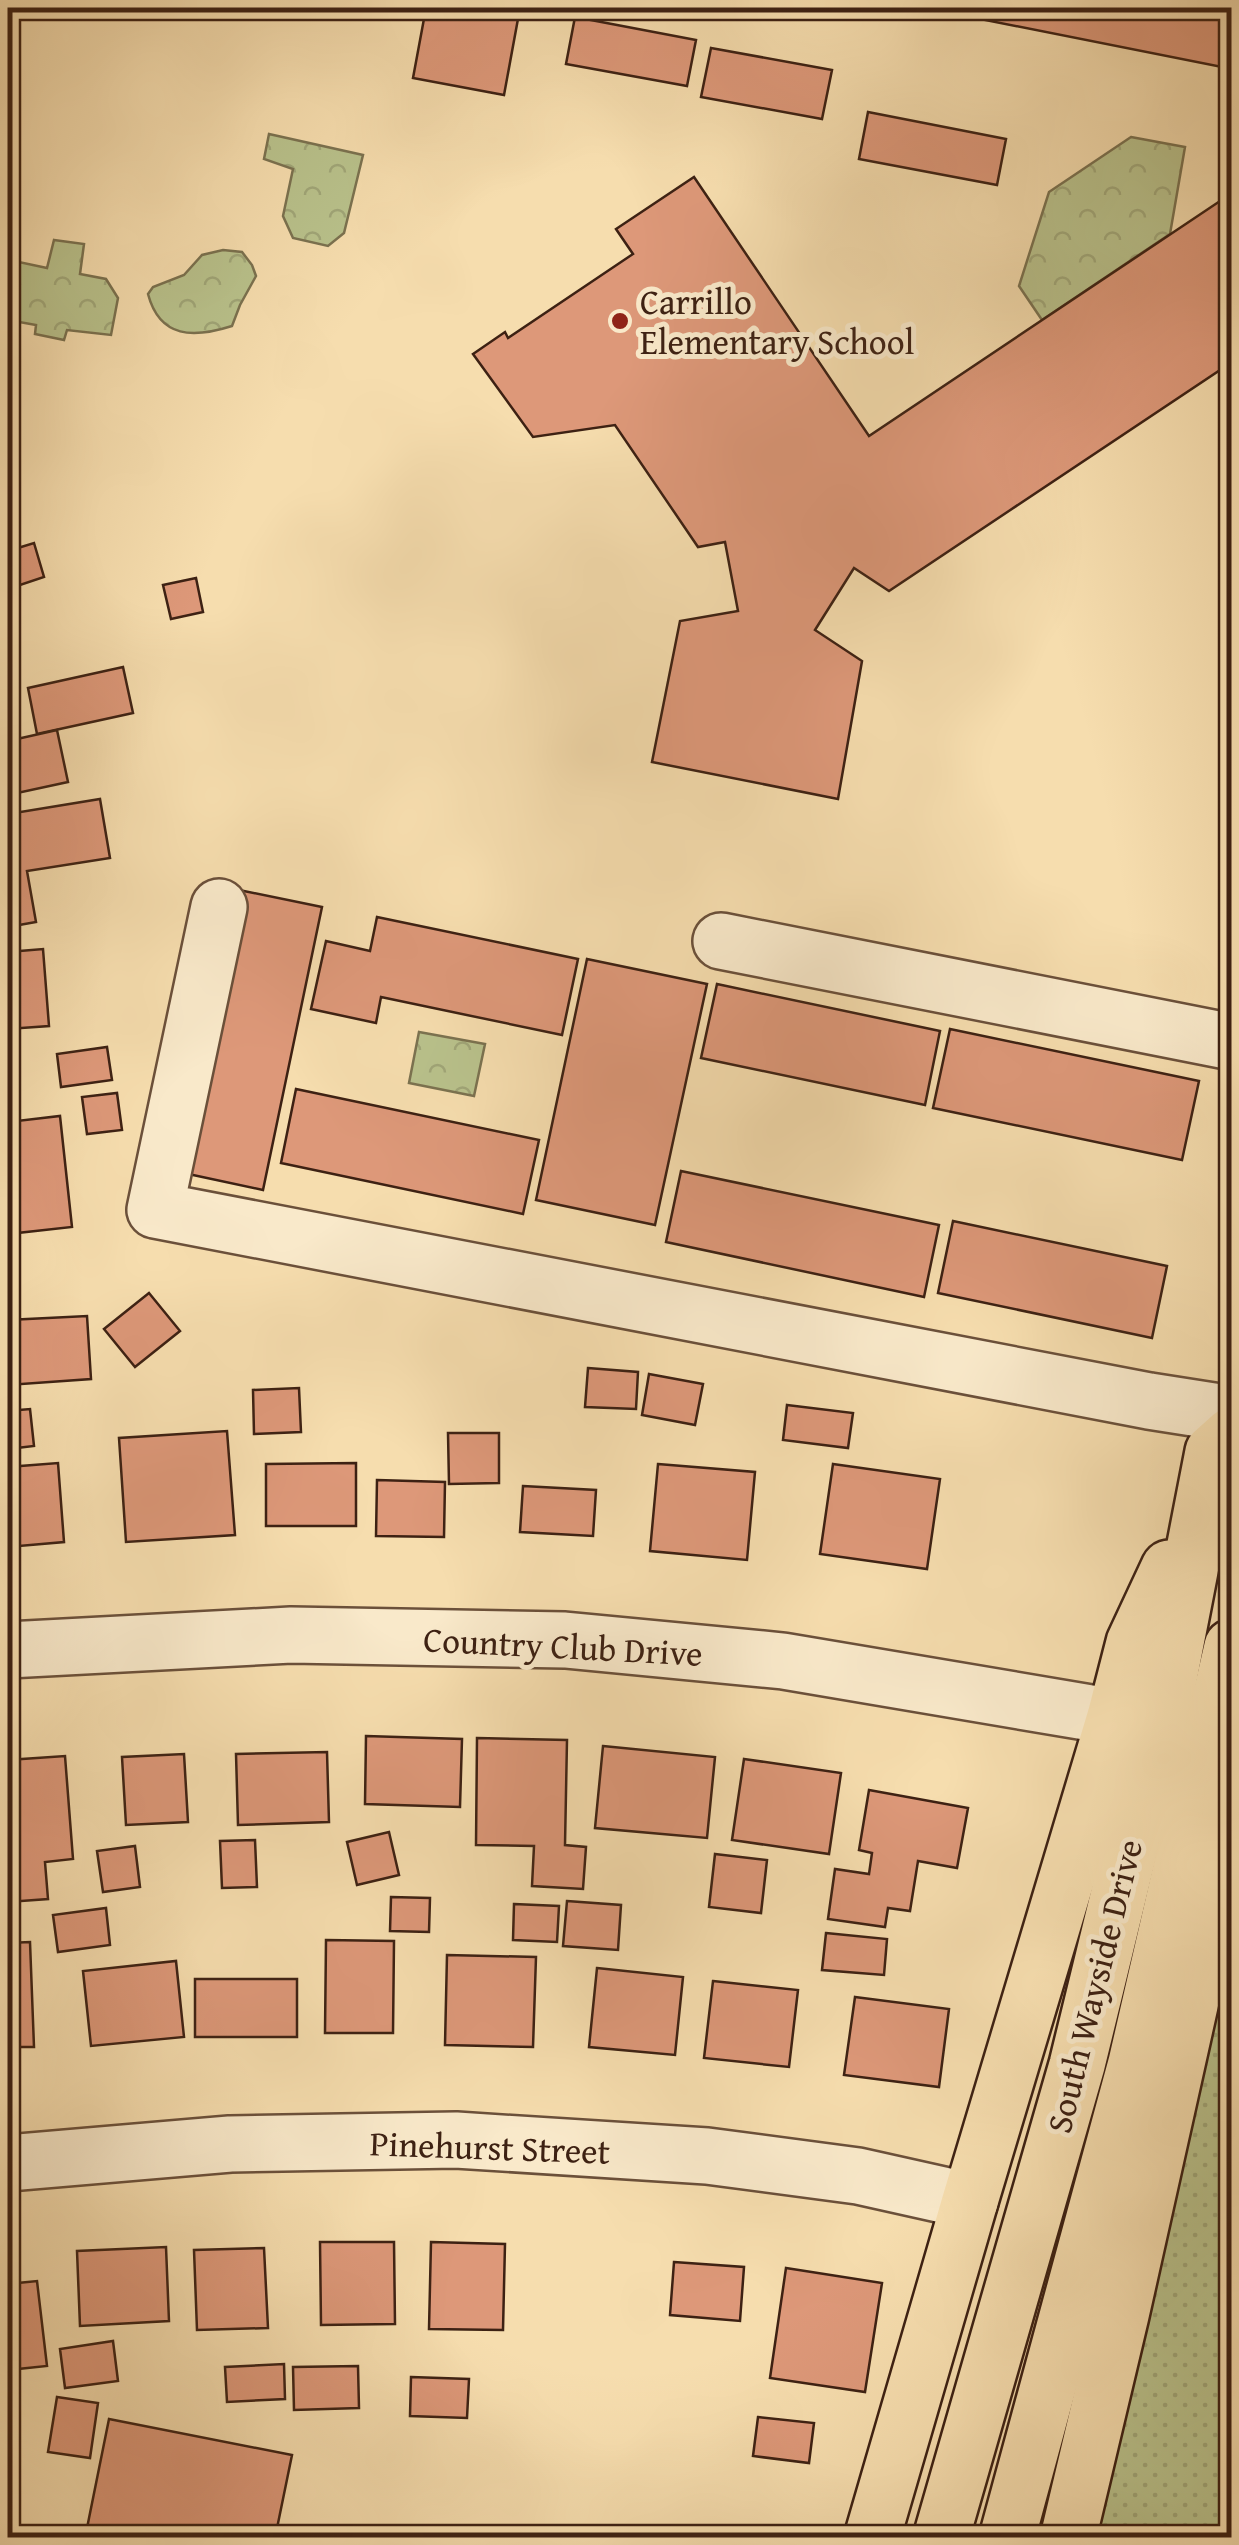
<svg xmlns="http://www.w3.org/2000/svg" width="1239" height="2545" viewBox="0 0 1239 2545" font-family="'Gentium Book Plus',serif">
<style>
.grass{fill:url(#grass-dots);stroke:#7b7250;stroke-width:2.5}
.park{fill:url(#park-crowns);stroke:#7b7250;stroke-width:2.5}
.building{fill:#dd9879;stroke:#3d2113;stroke-width:2.5}
.lines{fill:none;stroke-linecap:round;stroke-linejoin:round}
.minor-casing{stroke:#6b503a;stroke-width:60}
.major-casing{stroke:#3d2113;stroke-width:60}
.minor{stroke:#f9e9ca;stroke-width:55}
.major{stroke:#f6ddae;stroke-width:55}
.poi-dot{fill:#8f2418;stroke:#f9e9ca;stroke-width:4}
.labels{text-anchor:middle;dominant-baseline:central;stroke-width:10;stroke-linejoin:round;paint-order:stroke}
.poi-label{font-size:35px;fill:#3d2113;stroke:#f9e9ca;text-anchor:start}
.street-label{font-size:35px;fill:#3d2113;stroke:#f9e9ca}
</style>
<defs>
<pattern id="grass-dots" width="8" height="8" patternUnits="userSpaceOnUse" patternTransform="scale(2.5)"><rect width="8" height="8" fill="#b9c28c"/><path d="M2 2h.1M6 6h.1" fill="none" stroke="#a0a678" stroke-width="1.8" stroke-linecap="round"/></pattern>
<pattern id="park-crowns" width="20" height="18" patternUnits="userSpaceOnUse" patternTransform="scale(2.5)"><rect width="20" height="18" fill="#b9c28c"/><path d="M2 6a3 3 0 1 1 6 0M12 15a3 3 0 1 1 6 0" fill="none" stroke="#a0a678"/></pattern>
</defs>
<rect width="100%" height="100%" fill="#f6ddae"/>
<filter id="stains"><feTurbulence type="fractalNoise" baseFrequency=".002" numOctaves="4"/><feColorMatrix values="0 0 0 0 .2 0 0 0 0 .09 0 0 0 0 .02 0 0 0 .5 -.17"/></filter>
<radialGradient id="worn" r=".72"><stop offset=".6" stop-color="#630" stop-opacity="0"/><stop offset="1" stop-color="#630" stop-opacity=".3"/></radialGradient>
<polygon class="grass" points="1231,1753 1231,2537 1076,2537"/>
<g class="park">
<polygon points="269,134 363,155 344,233 328,246 293,238 283,216 293,169 264,159"/>
<polygon points="1131,137 1185,147 1170,234 1042,320 1019,286 1049,192"/>
<polygon points="54,240 84,244 80,274 106,279 118,298 111,335 67,330 64,340 35,334 36,325 8,320 8,268 19,262 47,268"/>
<path d="M223 250 242 252 252 265 256 276 240 305 232 326C194 338 160 339 148 294L153 287 184 275 202 255Z"/>
<polygon points="419,1032 485,1044 474,1096 409,1083"/>
</g>
<g class="building">
<polygon points="426,8 520,8 504,95 413,78"/>
<polygon points="925,8 1232,8 1232,69"/>
<polygon points="575,17 696,40 687,86 566,64"/>
<polygon points="711,48 832,70 822,119 701,97"/>
<polygon points="868,112 1006,139 997,185 859,159"/>
<polygon points="694,177 869,436 1232,193 1232,362 889,591 854,568 815,630 862,661 838,799 652,762 680,621 738,611 725,542 698,547 615,425 533,437 473,354 505,332 508,338 633,254 616,229"/>
<polygon points="34,543 44,577 8,589 8,551"/>
<polygon points="196,578 203,612 171,619 163,585"/>
<polygon points="123,667 133,713 37,734 28,688"/>
<polygon points="57,730 68,782 8,795 8,741"/>
<polygon points="100,799 110,858 27,871 36,922 8,927 8,814"/>
<polygon points="239,890 322,907 263,1190 179,1172"/>
<polygon points="377,917 578,959 562,1035 381,997 376,1023 311,1009 326,941 370,951"/>
<polygon points="43,949 49,1026 8,1029 8,952"/>
<polygon points="587,959 707,984 655,1225 536,1200"/>
<polygon points="717,984 940,1031 925,1105 701,1058"/>
<polygon points="950,1029 1199,1081 1182,1160 933,1108"/>
<polygon points="107,1047 112,1080 61,1087 57,1054"/>
<polygon points="296,1089 539,1140 523,1214 281,1163"/>
<polygon points="117,1093 122,1130 87,1134 82,1097"/>
<polygon points="60,1116 72,1227 8,1234 8,1122"/>
<polygon points="681,1171 939,1225 924,1297 666,1242"/>
<polygon points="953,1221 1167,1266 1152,1338 938,1293"/>
<polygon points="149,1293 180,1331 135,1367 104,1329"/>
<polygon points="87,1316 91,1379 8,1385 8,1320"/>
<polygon points="588,1368 638,1372 636,1409 585,1407"/>
<polygon points="649,1374 703,1384 695,1425 642,1415"/>
<polygon points="299,1388 301,1432 254,1434 253,1390"/>
<polygon points="787,1405 853,1413 848,1448 783,1440"/>
<polygon points="30,1409 34,1446 8,1449 8,1411"/>
<polygon points="227,1431 235,1535 126,1542 119,1438"/>
<polygon points="448,1433 499,1433 499,1483 449,1484"/>
<polygon points="58,1463 64,1542 8,1547 8,1467"/>
<polygon points="356,1463 356,1526 266,1526 266,1464"/>
<polygon points="658,1464 755,1472 747,1560 650,1551"/>
<polygon points="833,1464 940,1479 927,1569 820,1554"/>
<polygon points="377,1480 445,1482 444,1537 376,1536"/>
<polygon points="523,1486 596,1490 593,1536 520,1532"/>
<polygon points="366,1736 462,1739 460,1807 365,1804"/>
<polygon points="477,1738 567,1740 565,1845 586,1847 583,1889 532,1886 534,1846 476,1845"/>
<polygon points="603,1746 715,1757 707,1838 595,1828"/>
<polygon points="327,1752 329,1822 238,1825 236,1754"/>
<polygon points="184,1754 188,1822 126,1825 122,1757"/>
<polygon points="65,1756 73,1859 45,1862 48,1899 8,1902 8,1760"/>
<polygon points="744,1759 841,1773 829,1854 732,1840"/>
<polygon points="869,1790 968,1808 957,1868 918,1861 910,1911 888,1908 885,1927 828,1919 835,1869 869,1874 872,1853 859,1850"/>
<polygon points="389,1832 399,1875 357,1885 347,1842"/>
<polygon points="255,1840 257,1887 222,1888 220,1841"/>
<polygon points="135,1846 140,1887 103,1892 97,1851"/>
<polygon points="715,1854 767,1860 761,1913 709,1907"/>
<polygon points="391,1897 430,1898 429,1932 390,1931"/>
<polygon points="567,1901 621,1905 618,1950 563,1946"/>
<polygon points="514,1904 559,1906 557,1942 513,1940"/>
<polygon points="106,1908 110,1945 58,1952 53,1915"/>
<polygon points="826,1933 887,1939 884,1975 822,1970"/>
<polygon points="326,1940 394,1941 393,2033 325,2033"/>
<polygon points="30,1942 34,2047 8,2047 8,1943"/>
<polygon points="447,1955 536,1957 533,2047 445,2045"/>
<polygon points="176,1961 184,2037 91,2046 83,1971"/>
<polygon points="597,1968 683,1977 675,2055 589,2047"/>
<rect x="195" y="1979" width="102" height="58"/>
<polygon points="713,1981 798,1990 789,2067 704,2058"/>
<polygon points="855,1997 949,2009 939,2087 844,2075"/>
<polygon points="320,2242 394,2242 395,2324 321,2325"/>
<polygon points="431,2242 505,2244 503,2330 429,2329"/>
<polygon points="166,2247 169,2321 80,2326 77,2251"/>
<polygon points="264,2248 268,2328 197,2330 194,2250"/>
<polygon points="674,2262 744,2267 740,2321 670,2315"/>
<polygon points="786,2268 882,2283 865,2392 770,2378"/>
<polygon points="37,2281 47,2366 8,2370 8,2284"/>
<polygon points="113,2341 118,2381 65,2388 60,2349"/>
<polygon points="284,2364 285,2399 227,2402 225,2367"/>
<polygon points="358,2366 359,2408 294,2410 293,2367"/>
<polygon points="411,2377 469,2379 467,2418 410,2416"/>
<polygon points="57,2397 98,2403 90,2458 48,2452"/>
<polygon points="758,2417 814,2423 809,2463 753,2456"/>
<polygon points="109,2419 292,2455 275,2538 85,2538"/>
</g>
<g class="lines">
<g class="minor-casing">
<g id="minor">
<polyline points="219,907 155,1210 1149,1401 1232,1414"/>
<polyline points="721,941 1232,1042"/>
<polyline points="8,1650 291,1635 565,1640 783,1661 1115,1717"/>
<polyline points="8,2163 230,2144 456,2140 707,2156 858,2176 970,2201"/>
</g>
</g>
<g class="major-casing">
<g id="major">
<polyline points="872,2538 970,2201 1115,1717 1134,1643 1169,1568"/>
<polyline points="941,2538 1077,2065 1160,1725 1213,1452 1232,1435"/>
<polyline points="1007,2538 1136,2063 1232,1647"/>
<polyline points="1068,2538 1121,2315 1227,1839 1232,1794"/>
</g>
</g>
<use href="#minor" class="minor"/>
<use href="#major" class="major"/>
</g>
<circle class="poi-dot" cx="620" cy="321" r="10"/>
<g class="labels">
<g class="poi-label">
<text x="640" y="301">Carrillo<tspan x="640" dy="40">Elementary School</tspan></text>
</g>
<g class="street-label">
<text transform="translate(563 1646) rotate(3)">Country Club Drive</text>
<text transform="translate(1094 1986) rotate(-76)">South Wayside Drive</text>
<text transform="translate(490 2147) rotate(2)">Pinehurst Street</text>
</g>
</g>
<rect width="1239" height="2545" fill="none" stroke="#f6ddae" stroke-width="40"/>
<rect x="10" y="10" width="1219" height="2525" fill="none" stroke="#3d2113" stroke-width="5"/>
<rect x="20" y="20" width="1199" height="2505" fill="none" stroke="#3d2113" stroke-width="2.5"/>
<rect width="100%" height="100%" filter="url(#stains)"/>
<rect width="100%" height="100%" fill="url(#worn)"/>
</svg>
